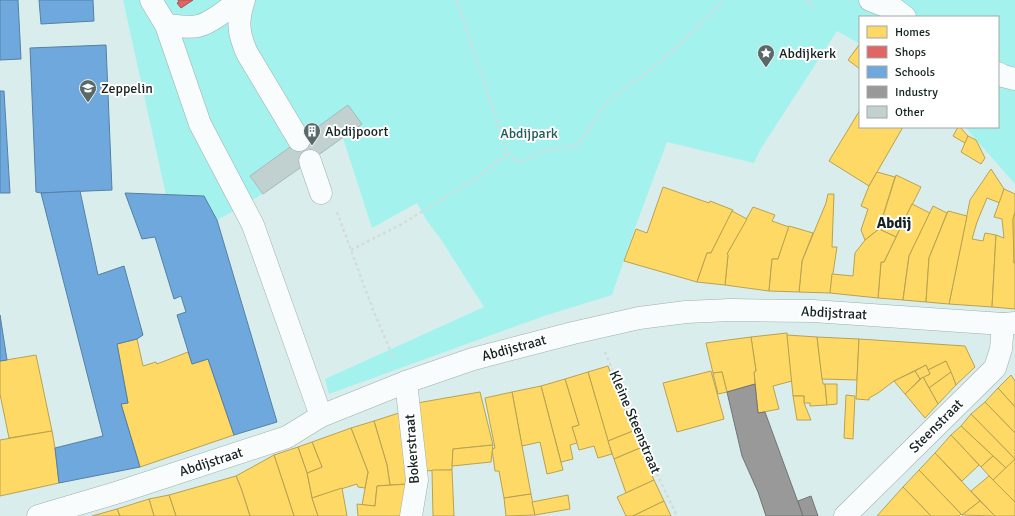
<svg xmlns="http://www.w3.org/2000/svg" width="1015" height="516" viewBox="0 0 1015 516" font-family="Signika,sans-serif">
<style>
.green{fill:#a3f2ed}
.homes{fill:#ffd966;stroke:#b8a251}
.shops{fill:#e06666;stroke:#a35251}
.schools{fill:#6fa8dc;stroke:#5480a4}
.industry{fill:#999;stroke:#717575}
.building{fill:#c1d1d0;stroke:#a9b9b7}
.lines{fill:none;stroke-linecap:round;stroke-linejoin:round}
.minor-casing{stroke:#9eaeac;stroke-width:23}
.path{stroke:#d5dbdb;stroke-width:2.5;stroke-dasharray:3 3;stroke-linecap:butt}
.minor{stroke:#f9fcfc;stroke-width:22}
.labels{text-anchor:middle;dominant-baseline:central;stroke-width:4;stroke-linejoin:round;paint-order:stroke}
.poi-label{font-size:14px;fill:#142220;stroke:#fff;text-anchor:start}
.park-label{font-size:14px;fill:#215c58;stroke:#fff}
.street-label{font-size:14px;fill:#142220;stroke:#fff}
.neighbourhood-label{font-size:15px;font-weight:bold;fill:#142220;stroke:#fff}
</style>
<rect width="100%" height="100%" fill="#d9eeec"/>
<path class="green" d="M123 0H1015V184L965 127H998V17H860V44L837 31 760 150 754 163 667 142 635 228 612 295 544 316 329 394 325 379 484 307 440 238 427 221 417 203 372 228 343 138C302 167 262 197 217 220L203 196 166 195Z"/>
<g class="homes">
<polygon points="859,45 860,46 860,69 848,60"/>
<polygon points="860,110 860,127 903,127 869,186 829,161"/>
<polygon points="958,127 960,127 968,136 965,143 953,136"/>
<polygon points="968,136 976,140 985,158 981,164 961,152"/>
<polygon points="991,169 1004,189 1000,203 987,198 977,222 972,239 983,241 985,233 996,235 992,307 949,304 970,200"/>
<polygon points="877,172 895,177 879,229 865,240 861,230 868,209 861,206 869,186"/>
<polygon points="896,175 921,187 896,237 879,229"/>
<polygon points="663,187 709,203 710,201 733,210 711,253 707,253 697,282 624,261 636,229 647,233"/>
<polygon points="1004,189 1015,194 1015,212 1013,219 1014,263 1015,263 1015,309 992,307 996,235 1004,238 1002,219 994,217"/>
<polygon points="828,194 834,194 832,247 837,247 830,293 799,292 802,261 826,203"/>
<polygon points="912,204 930,213 909,256 903,300 878,298 881,262 884,262"/>
<polygon points="933,206 947,213 929,258 926,302 903,300 909,256"/>
<polygon points="753,207 775,215 772,221 789,227 778,259 772,259 769,291 725,285 728,255 727,254"/>
<polygon points="732,211 747,219 727,254 728,255 725,285 697,282 707,253 711,253"/>
<polygon points="948,211 967,216 949,304 926,302 929,258"/>
<polygon points="1015,212 1015,263 1014,263 1013,219"/>
<polygon points="789,226 813,233 802,261 799,292 769,291 772,259 778,259"/>
<polygon points="879,229 896,237 884,262 881,262 878,298 830,293 832,274 853,276 855,253 865,240"/>
<polygon points="787,333 792,381 773,386 779,409 758,413 754,372 756,371 751,337"/>
<polygon points="787,335 817,337 823,384 825,384 827,405 810,406 810,403 804,403 804,396 793,396"/>
<polygon points="751,337 756,371 754,372 755,384 727,392 722,372 713,373 706,343"/>
<polygon points="817,337 859,339 857,380 822,379"/>
<polygon points="137,339 143,366 156,362 157,364 188,352 192,364 208,359 234,435 140,467 121,404 128,403 117,344"/>
<polygon points="859,339 965,346 975,367 956,385 946,361 928,370 926,365 894,381 878,393 869,398 869,400 856,399"/>
<polygon points="36,355 52,431 9,438 0,394 0,361"/>
<polygon points="946,361 951,372 929,388 923,377 930,374 928,370"/>
<polygon points="926,365 930,374 920,379 915,371"/>
<polygon points="608,366 633,431 608,441 588,372"/>
<polygon points="711,371 724,419 677,432 663,383"/>
<polygon points="915,371 920,379 905,394 894,381"/>
<polygon points="588,372 612,454 598,458 594,446 579,450 572,427 579,425 565,379"/>
<polygon points="722,372 727,392 718,394 713,373"/>
<polygon points="951,372 956,385 938,404 929,388"/>
<polygon points="1011,375 1015,381 1015,407 998,388"/>
<polygon points="923,377 938,404 925,418 905,394"/>
<polygon points="565,379 579,425 572,427 577,443 570,445 573,459 561,462 541,386"/>
<polygon points="825,384 837,384 837,404 827,405"/>
<polygon points="541,386 563,470 547,474 540,442 522,446 512,392"/>
<polygon points="998,388 1015,407 1015,433 985,402"/>
<polygon points="480,392 493,445 453,449 452,470 418,471 417,403"/>
<polygon points="512,392 531,494 504,498 499,471 495,471 492,449 495,448 485,398"/>
<polygon points="846,395 855,396 853,439 844,438"/>
<polygon points="793,396 804,396 804,403 811,420 797,420"/>
<polygon points="985,402 1015,433 1015,459 971,414"/>
<polygon points="402,412 408,484 390,485 387,465 374,421"/>
<polygon points="971,414 1015,459 1006,468 961,426"/>
<polygon points="374,421 387,465 390,485 377,486 375,506 362,505 368,472 351,428"/>
<polygon points="961,426 993,456 981,467 951,435"/>
<polygon points="351,428 368,472 365,488 358,487 357,484 312,498 307,473 322,467 312,442"/>
<polygon points="52,431 55,448 59,483 0,496 0,440"/>
<polygon points="633,431 640,448 614,459 608,441"/>
<polygon points="951,435 979,465 962,481 935,453"/>
<polygon points="312,442 322,467 307,473 298,447"/>
<polygon points="493,445 491,462 452,466 453,449"/>
<polygon points="298,447 307,473 312,498 318,516 294,516 274,455"/>
<polygon points="640,448 654,480 626,493 614,459"/>
<polygon points="935,453 980,501 962,515 919,470"/>
<polygon points="274,455 294,516 250,516 241,488 236,476"/>
<polygon points="993,456 1006,468 993,480 981,467"/>
<polygon points="1015,459 1015,502 993,480"/>
<polygon points="432,470 452,470 454,516 433,516"/>
<polygon points="919,470 961,514 959,516 931,516 903,487"/>
<polygon points="236,476 241,488 250,516 176,516 169,495"/>
<polygon points="989,476 1015,502 1015,516 995,516 971,491"/>
<polygon points="654,480 664,501 633,516 626,516 617,497"/>
<polygon points="408,484 403,516 358,516 357,504 375,506 377,486"/>
<polygon points="903,487 931,516 877,516"/>
<polygon points="342,488 347,516 318,516 312,498"/>
<polygon points="531,494 535,515 506,516 504,498"/>
<polygon points="169,495 176,516 154,516 149,499"/>
<polygon points="568,495 570,509 535,515 532,502"/>
<polygon points="149,499 154,516 120,516 117,509"/>
<polygon points="664,501 671,516 633,516"/>
<polygon points="980,501 995,516 962,515"/>
<polygon points="117,509 120,516 92,516"/>
</g>
<polygon class="shops" points="178,0 193,0 181,8 177,3 179,2"/>
<g class="schools">
<polygon points="0,0 18,0 21,59 0,60"/>
<polygon points="39,0 93,0 94,21 41,24"/>
<polygon points="106,45 112,190 41,193 36,192 30,48"/>
<polygon points="0,91 4,91 10,193 0,193"/>
<polygon points="80,191 98,275 124,266 143,335 137,339 117,344 128,403 121,404 140,467 59,483 55,448 103,436 41,193"/>
<polygon points="125,193 204,196 217,220 277,422 234,435 208,359 192,364 177,315 186,312 181,296 174,299 155,237 142,239"/>
<polygon points="0,315 7,360 0,361"/>
</g>
<g class="industry">
<polygon points="755,384 758,413 765,412 803,516 766,516 758,492 742,456 727,392"/>
<polygon points="811,496 818,516 803,516 798,501"/>
</g>
<polygon class="building" points="348,105 362,124 263,194 250,176"/>
<g class="lines">
<g class="minor-casing">
<g id="minor">
<polyline points="151,0 166,25 200,124 253,225 321,416"/>
<path d="M244 0C237 21 238 33 247 53L299 140"/>
<polyline points="870,0 896,10 905,17"/>
<path d="M166 25C177 26 188 28 198 26 209 24 230 8 239 0"/>
<polyline points="998,73 1003,76 1015,79"/>
<polyline points="310,161 321,193"/>
<polyline points="406,382 417,480 411,516"/>
<polyline points="38,516 119,492 287,437 321,416 406,382 473,359 573,333 639,318 686,312 730,310 813,311 1003,324 1015,323"/>
<polyline points="845,516 995,368 1001,349 1003,324"/>
</g>
</g>
<g class="path">
<polyline points="457,0 508,154 516,161 527,160 543,151 571,147 578,144 588,132 601,109 620,92 655,66 685,39 724,0"/>
<polyline points="807,0 812,5 809,8"/>
<polyline points="337,212 373,310 394,359"/>
<polyline points="351,250 400,225 469,183 508,154"/>
<polyline points="605,352 646,451 677,516"/>
</g>
<use href="#minor" class="minor"/>
</g>
<defs>
<g id="sight-pin" transform="scale(0.9)"><path d="M0 17L-7.5 6A9.5 9.5 0 1 1 7.5 6Z" fill="#596967" stroke="#fff"/><path d="M0-6L1.8-2.2L6-1.7L2.9 1.2L3.7 5.4L0 3.3L-3.7 5.4L-2.9 1.2L-6-1.7L-1.8-2.2Z" fill="#fff"/></g>
<g id="school-pin" transform="scale(0.9)"><path d="M0 17L-7.5 6A9.5 9.5 0 1 1 7.5 6Z" fill="#596967" stroke="#fff"/><path d="M0-5L7-2L0 1L-7-2ZM-4 1L0 2.5L4 1V4Q0 6-4 4Z" fill="#fff"/></g>
<g id="building-pin" transform="scale(0.9)"><path d="M0 17L-7.5 6A9.5 9.5 0 1 1 7.5 6Z" fill="#596967" stroke="#fff"/><path d="M-4-6H4V6H1V3H-1V6H-4ZM-2.5-4.3h1.7v1.8h-1.7ZM.8-4.3h1.7v1.8H.8ZM-2.5-1h1.7V.8h-1.7ZM.8-1h1.7V.8H.8Z" fill="#fff"/></g>
</defs>
<g fill-rule="evenodd">
<use href="#sight-pin" x="766" y="53"/>
<use href="#school-pin" x="88" y="88"/>
<use href="#building-pin" x="312" y="131"/>
</g>
<g class="labels">
<g class="poi-label">
<text x="779" y="53">Abdijkerk</text>
<text x="101" y="88">Zeppelin</text>
<text x="325" y="131">Abdijpoort</text>
</g>
<g class="park-label">
<text x="529" y="133">Abdijpark</text>
</g>
<g class="street-label">
<text transform="translate(834 313) rotate(3)">Abdijstraat</text>
<text transform="translate(514 348) rotate(-15)">Abdijstraat</text>
<text transform="translate(635 422) rotate(67)">Kleine Steenstraat</text>
<text transform="translate(936 426) rotate(-45)">Steenstraat</text>
<text transform="translate(412 449) rotate(-94)">Bokerstraat</text>
<text transform="translate(211 462) rotate(-18)">Abdijstraat</text>
</g>
<g class="neighbourhood-label">
<text x="894" y="223">Abdij</text>
</g>
</g>
<rect x="859" y="16" width="140" height="112" fill="#ffffff" stroke="#a1a7a6"/>
<rect x="867" y="26" width="20" height="12" fill="#ffd966" stroke="#a1a7a6"/>
<text x="895" y="36" font-size="12" fill="#142220">Homes</text>
<rect x="867" y="46" width="20" height="12" fill="#e06666" stroke="#a1a7a6"/>
<text x="895" y="56" font-size="12" fill="#142220">Shops</text>
<rect x="867" y="66" width="20" height="12" fill="#6fa8dc" stroke="#a1a7a6"/>
<text x="895" y="76" font-size="12" fill="#142220">Schools</text>
<rect x="867" y="86" width="20" height="12" fill="#999999" stroke="#a1a7a6"/>
<text x="895" y="96" font-size="12" fill="#142220">Industry</text>
<rect x="867" y="106" width="20" height="12" fill="#c1d1d0" stroke="#a1a7a6"/>
<text x="895" y="116" font-size="12" fill="#142220">Other</text>
</svg>
